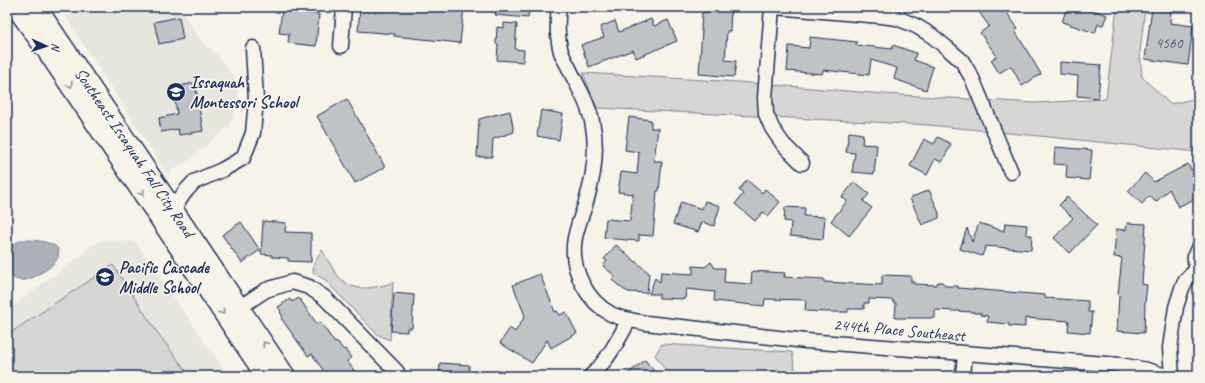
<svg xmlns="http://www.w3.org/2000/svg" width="1205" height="383" viewBox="0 0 1205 383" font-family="Caveat,sans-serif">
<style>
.built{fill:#e6e5de}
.green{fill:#d7d6d4;stroke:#798299}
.water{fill:#acb0b9;stroke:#727c95}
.building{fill:#c0c3c5;stroke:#1b2f5e}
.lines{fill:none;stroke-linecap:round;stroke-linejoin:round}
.minor-casing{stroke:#1b2f5e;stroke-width:17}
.tertiary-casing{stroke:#1b2f5e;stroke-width:21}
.minor{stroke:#f7f3e8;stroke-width:14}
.tertiary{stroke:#f7f3e8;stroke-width:18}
.oneway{stroke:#8991a3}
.labels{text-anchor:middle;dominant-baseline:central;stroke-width:3.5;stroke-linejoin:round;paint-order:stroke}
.number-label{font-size:15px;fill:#445478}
.poi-label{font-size:17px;font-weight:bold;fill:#1b2f5e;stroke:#f7f3e8;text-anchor:start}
.street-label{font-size:17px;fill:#1b2f5e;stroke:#f7f3e8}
</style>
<rect width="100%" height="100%" fill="#f7f3e8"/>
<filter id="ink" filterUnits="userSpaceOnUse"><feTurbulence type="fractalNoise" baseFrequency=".025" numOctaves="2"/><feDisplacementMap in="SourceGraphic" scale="8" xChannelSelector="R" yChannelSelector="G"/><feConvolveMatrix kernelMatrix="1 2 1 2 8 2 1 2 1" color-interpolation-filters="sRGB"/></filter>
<g filter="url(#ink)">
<g class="built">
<polygon points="85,7 165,7 184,14 198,38 219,57 237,82 238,103 230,125 189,160 167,174 65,16"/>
<polygon points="102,239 135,242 229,376 7,376 7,311"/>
</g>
<g class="green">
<polygon points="1117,7 1145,7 1140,53 1142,77 1170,104 1198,98 1198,152 1188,151 929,125 597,108 583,73 738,82 884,94 1035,103 1106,99"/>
<path d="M322 250C336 274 343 293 375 287 381 286 387 285 393 282L390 340 387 339 377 334 324 279 313 273 314 264Z"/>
<polygon points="113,265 157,332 190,376 7,376 7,335"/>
<polygon points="662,344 792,352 796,376 670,376 655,355"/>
</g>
<path class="water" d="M21 240C30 240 42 240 51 244 66 249 56 264 47 269 39 274 28 282 19 280 6 278 4 260 9 250 12 245 16 243 21 240Z"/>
<g class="building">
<polygon points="378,7 464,7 460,43 394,36 395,34 358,31 360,8 377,10"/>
<polygon points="496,7 529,7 528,18 495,15"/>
<polygon points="711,7 731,7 730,31 727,31 725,60 736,61 734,77 699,74 702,30 701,31 702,12 711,12"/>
<polygon points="986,7 1003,7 1018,29 1015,31 1041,74 1022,86 1011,66 999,73 991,60 997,56 980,33 989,26 979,12"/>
<polygon points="1067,7 1085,7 1107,15 1103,25 1098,24 1095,33 1062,22"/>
<polygon points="1152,8 1171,11 1170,23 1193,26 1188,65 1145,59"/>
<polygon points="282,10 319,14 316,46 288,43 289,34 279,33"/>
<polygon points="179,17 183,39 159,44 154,22"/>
<polygon points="651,19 654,26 668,20 677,41 636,58 633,50 589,67 581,45 604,37 600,27 615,21 619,32"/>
<polygon points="504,23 517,24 515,49 524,50 523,62 497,60 498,44 496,44 497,27 504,28"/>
<polygon points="810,37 857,42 856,45 892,49 893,45 916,53 914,60 933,67 926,90 894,79 897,68 871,60 869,75 823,70 822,74 787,71 789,46 809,48"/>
<polygon points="1060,62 1101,65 1098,98 1077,96 1078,76 1060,74"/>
<polygon points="195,83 203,131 179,135 178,129 161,132 159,118 177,114 173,87"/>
<polygon points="347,99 385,167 355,183 317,116"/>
<polygon points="541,110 563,114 559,140 537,136"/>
<polygon points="510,111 514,132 493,139 492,157 477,157 479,119"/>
<polygon points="629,117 651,120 651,128 658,128 654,161 662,161 659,191 657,191 653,236 639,235 639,241 604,238 606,219 630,221 633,194 618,192 621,172 637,174 639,152 625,150"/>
<polygon points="849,132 863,134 862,144 877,145 874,174 852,172 855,153 846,152"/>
<polygon points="938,137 951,144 942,162 935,159 927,175 910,166 924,139 934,144"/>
<polygon points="1055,147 1092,150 1089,180 1066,178 1067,165 1054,164"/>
<polygon points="1188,164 1191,170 1198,167 1198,197 1178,207 1169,189 1156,202 1149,196 1142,204 1128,191 1145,173 1154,182"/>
<polygon points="747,180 762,193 765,189 780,202 768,216 763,212 755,221 735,204 743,194 739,190"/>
<polygon points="854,182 869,194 863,201 872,208 849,236 831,221 847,201 842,197"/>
<polygon points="929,190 939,213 939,218 922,225 910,198"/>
<polygon points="1067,197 1097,225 1070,253 1054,238 1073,218 1059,205"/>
<polygon points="705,201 720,206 714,226 702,222 698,232 673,224 681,202 702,209"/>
<polygon points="785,207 805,208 804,216 825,217 823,239 790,236 791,222 784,221"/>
<polygon points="263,221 286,223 285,232 311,233 311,262 288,261 288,258 272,257 272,255 261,254"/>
<polygon points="241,222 260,250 242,263 222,235"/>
<polygon points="979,223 1004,231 1005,223 1027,225 1026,235 1032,235 1031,250 986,246 982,256 960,249 967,228 972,242"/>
<polygon points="1127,223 1146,224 1142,284 1147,285 1145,303 1144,333 1117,331 1119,295 1118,294 1122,258 1114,257 1116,229 1126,230"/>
<polygon points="616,245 649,273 647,293 628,292 625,290 624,290 612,280 615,276 603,266 607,261 604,259"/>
<polygon points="711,262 715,268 725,268 724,282 751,284 752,271 785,273 784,277 824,279 824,282 882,285 882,275 911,276 911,282 914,282 914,284 936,285 938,282 942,282 946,286 958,286 958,288 1045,295 1045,298 1088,301 1088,312 1092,312 1090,333 1068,331 1069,321 1025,318 1025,327 1009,326 1009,324 987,322 988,316 980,315 981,313 974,313 974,312 935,310 935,318 895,318 896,303 893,303 893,300 869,299 869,303 864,303 864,309 848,309 848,312 828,312 805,311 806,300 765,299 764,306 714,301 715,292 686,289 685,299 659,298 659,294 649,294 655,278 660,282 661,272 693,274 693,266 705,267"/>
<polygon points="540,274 555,312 557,311 560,315 566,312 577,333 551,348 547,340 532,363 500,343 510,328 515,332 525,316 513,285"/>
<polygon points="394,293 414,295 412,328 407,328 407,332 391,331"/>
<polygon points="299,298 317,324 320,322 335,343 338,342 341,347 344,350 345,349 351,358 347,361 358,376 327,376 312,354 308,356 281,318 283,317 280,312 281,311 278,307 290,299 292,302"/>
<polygon points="645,360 654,371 648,376 625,376"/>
<polygon points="440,363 469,365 469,376 439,376"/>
</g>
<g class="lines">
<g class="minor-casing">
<g id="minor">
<path d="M559 7C557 22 557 37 561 52 563 57 565 61 568 66 576 84 588 101 592 121 598 148 594 176 586 202 582 216 575 230 574 245 572 272 587 301 611 314 621 319 634 321 646 323L806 341 1120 365 1147 370 1166 376"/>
<polyline points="772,7 765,98 766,114 772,128 783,144 802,163"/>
<polyline points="775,7 881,16 897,18 916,26 931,35 947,48 962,61 972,78 1011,172"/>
<polyline points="341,46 344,7"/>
<polyline points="173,210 184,193 194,182 222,170 243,158 253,133 256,100 253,48"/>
<path d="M1198 249C1193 256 1194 262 1198 269"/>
<polyline points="240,307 266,290 292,282 309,287 325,298 397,372"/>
<path d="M591 376C608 360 618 340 629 320"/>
<polyline points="963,376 965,354"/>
<polyline points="1172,376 1170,348 1176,307 1182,288 1186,280 1197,269"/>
</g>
</g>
<g class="tertiary-casing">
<g id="tertiary">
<polyline points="15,7 45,49 265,376"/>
<path id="s1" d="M37 7 286 376"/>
</g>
</g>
<use href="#minor" class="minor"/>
<use href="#tertiary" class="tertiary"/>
</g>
<defs><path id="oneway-chevron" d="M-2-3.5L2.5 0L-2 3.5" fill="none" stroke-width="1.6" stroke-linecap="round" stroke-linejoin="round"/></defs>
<g class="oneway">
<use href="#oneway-chevron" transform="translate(70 85) rotate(56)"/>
<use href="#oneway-chevron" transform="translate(142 193) rotate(56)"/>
<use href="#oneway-chevron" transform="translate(222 312) rotate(56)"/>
<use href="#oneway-chevron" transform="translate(265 344) rotate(-124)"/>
</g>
</g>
<defs>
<g id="school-disc" transform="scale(1)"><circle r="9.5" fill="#1b2f5e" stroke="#f7f3e8"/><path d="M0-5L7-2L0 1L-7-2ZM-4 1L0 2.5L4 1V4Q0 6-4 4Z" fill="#fff"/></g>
</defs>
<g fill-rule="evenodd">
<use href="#school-disc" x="176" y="92"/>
<use href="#school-disc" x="105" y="277"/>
</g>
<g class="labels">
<g class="number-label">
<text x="1169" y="43">4560</text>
</g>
<g class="poi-label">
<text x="190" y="82">Issaquah<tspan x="190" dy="20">Montessori School</tspan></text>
<text x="119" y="267">Pacific Cascade<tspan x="119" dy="20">Middle School</tspan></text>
</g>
<g class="street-label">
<text stroke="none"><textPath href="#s1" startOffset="175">Southeast Issaquah Fall City Road</textPath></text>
<text transform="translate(899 330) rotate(5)">244th Place Southeast</text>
</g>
</g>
<rect width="1205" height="383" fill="none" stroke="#f7f3e8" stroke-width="24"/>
<rect x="12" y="12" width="1181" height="359" fill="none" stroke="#1b2f5e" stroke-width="1.5" filter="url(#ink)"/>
<g transform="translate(46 46) rotate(93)" stroke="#f7f3e8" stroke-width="3" paint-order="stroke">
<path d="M0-3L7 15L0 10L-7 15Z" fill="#1b2f5e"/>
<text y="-6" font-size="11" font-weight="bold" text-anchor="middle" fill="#1b2f5e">N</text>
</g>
</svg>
